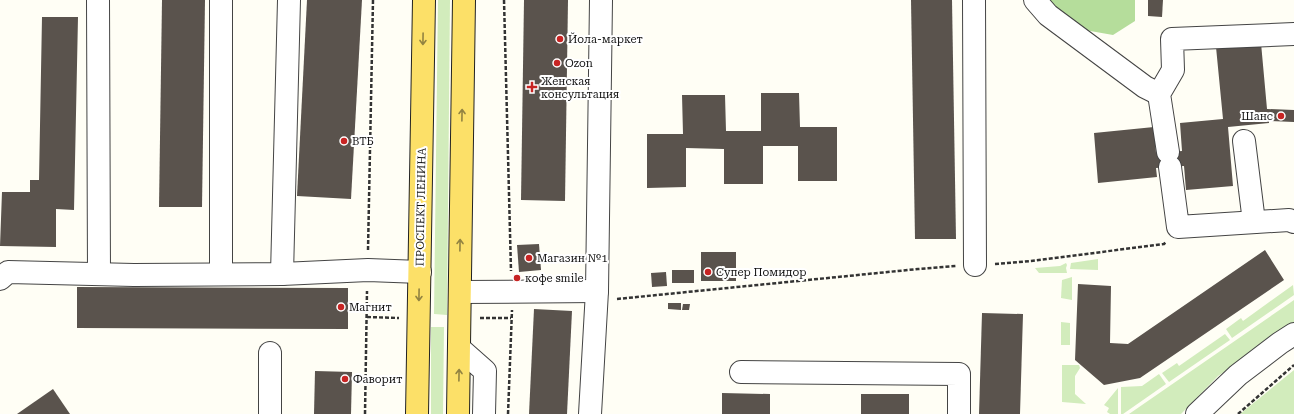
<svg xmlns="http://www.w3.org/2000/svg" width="1294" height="414" viewBox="0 0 1294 414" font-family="'Roboto Serif',serif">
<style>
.green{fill:#d2ecbc}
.forest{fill:#b5dd9b}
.building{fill:#5a534d}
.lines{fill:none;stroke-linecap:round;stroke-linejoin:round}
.minor-casing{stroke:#444;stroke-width:24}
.major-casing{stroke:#222;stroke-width:24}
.path{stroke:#333;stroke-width:2.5;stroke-dasharray:4 2;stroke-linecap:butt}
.minor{stroke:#fff;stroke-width:22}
.major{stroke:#fce068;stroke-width:22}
.oneway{stroke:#928341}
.poi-dot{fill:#c72423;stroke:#fff;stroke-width:1.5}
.labels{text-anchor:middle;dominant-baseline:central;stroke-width:4;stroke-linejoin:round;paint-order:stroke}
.poi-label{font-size:11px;fill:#111;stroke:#fff;text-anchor:start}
.street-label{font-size:11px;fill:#111;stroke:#fff}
</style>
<rect width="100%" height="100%" fill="#fffef5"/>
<g class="green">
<polygon points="438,0 450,0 447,315 434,314"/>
<polygon points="1098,259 1098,270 1070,269 1071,263"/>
<polygon points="1066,263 1067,265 1066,268 1067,273 1039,273 1035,268 1060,266"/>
<polygon points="1072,277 1072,300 1061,298 1062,280"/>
<polygon points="1293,285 1294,295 1232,338 1226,329 1241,318 1243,321"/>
<polygon points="1294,300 1294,324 1218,376 1181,414 1129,414"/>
<polygon points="1061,322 1070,323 1070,345 1061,345"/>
<polygon points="431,327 444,327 443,414 431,414"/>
<polygon points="1225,334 1230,340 1169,382 1162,373 1177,363 1179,366"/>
<polygon points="1062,365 1079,365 1080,368 1075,376 1075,394 1086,404 1062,402"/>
<polygon points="1294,370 1294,414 1240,414"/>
<polygon points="1159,374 1166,384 1123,414 1121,414 1121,387 1142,386"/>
<polygon points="1118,388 1118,414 1110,414 1107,412 1109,408 1104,405"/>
</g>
<polygon class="forest" points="1042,0 1135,0 1135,21 1113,35 1079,29"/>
<g class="building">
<polygon points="162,0 205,0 202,207 159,207"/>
<polygon points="307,0 362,0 351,199 297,196"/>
<polygon points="524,0 568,0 565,201 521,200"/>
<polygon points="911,0 952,0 956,239 915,239"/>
<polygon points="1148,0 1163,0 1162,17 1148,16"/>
<polygon points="42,17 78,17 74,210 56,209 56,247 0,246 2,192 30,192 30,180 39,180"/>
<polygon points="1261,43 1267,109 1294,110 1294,122 1269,121 1269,123 1228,127 1233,186 1186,190 1184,166 1156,168 1157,177 1098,183 1094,133 1154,127 1156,153 1182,151 1180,123 1223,119 1216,47"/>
<polygon points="761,93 799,93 800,127 837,127 837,181 798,181 798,146 763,146 763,184 724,184 724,149 686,148 686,187 647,188 647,134 683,134 682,95 725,95 726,131 761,131"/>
<polygon points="539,244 541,270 519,272 517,245"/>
<polygon points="1265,250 1284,280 1140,378 1104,385 1075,360 1078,284 1111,286 1110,343 1128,344"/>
<rect x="701" y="252" width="35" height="29"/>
<rect x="672" y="270" width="22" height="13"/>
<polygon points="666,272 667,286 652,287 651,273"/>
<polygon points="77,287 348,288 348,329 77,328"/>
<polygon points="668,303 681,303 681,310 668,309"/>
<polygon points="683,304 690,304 689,310 682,310"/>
<polygon points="534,309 572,311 567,414 529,414"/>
<polygon points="982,313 1023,314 1020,414 979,414"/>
<polygon points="315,371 352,372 351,414 314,414"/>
<polygon points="53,389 70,414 17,414"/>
<polygon points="722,393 770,394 770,414 722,414"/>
<rect x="861" y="394" width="48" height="20"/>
</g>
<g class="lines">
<g class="minor-casing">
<g id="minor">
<polyline points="98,0 99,274"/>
<polyline points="221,0 221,274"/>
<polyline points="974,0 975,265"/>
<polyline points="1035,0 1048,15 1145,87 1159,94"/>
<polyline points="1244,141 1254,222"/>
<polyline points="1168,152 1159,94 1173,70 1172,39 1294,34"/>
<polyline points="1170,167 1178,227 1289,220 1294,222"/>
<polyline points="282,274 289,0"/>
<polyline points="0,279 8,272 134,275 282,274 368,270 420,272"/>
<polyline points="460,292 597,291"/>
<polyline points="459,348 485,371 484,414"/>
<polyline points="741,372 959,374 959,414"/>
<polyline points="270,414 270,353"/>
<polyline points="590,414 597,291 601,0"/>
<polyline points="1197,414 1238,375 1280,343 1294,334"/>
</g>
</g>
<g class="major-casing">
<g id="major">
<polyline points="417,414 424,0"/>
<polyline points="458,414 464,0"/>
</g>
</g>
<g class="path">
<polyline points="504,0 511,271"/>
<polyline points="368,250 373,0"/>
<polyline points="995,264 1031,261 1164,244 1166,242"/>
<polyline points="617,299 918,269 956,266"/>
<polyline points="367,317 399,318"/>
<polyline points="480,318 511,318"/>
<polyline points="365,414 367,291"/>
<polyline points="508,414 512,310"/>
<polyline points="1238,414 1294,365"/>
</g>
<use href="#minor" class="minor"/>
<use href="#major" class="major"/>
</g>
<defs><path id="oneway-shaft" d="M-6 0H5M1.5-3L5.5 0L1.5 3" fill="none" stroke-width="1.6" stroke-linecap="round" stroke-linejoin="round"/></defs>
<g class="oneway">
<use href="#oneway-shaft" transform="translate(423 39) rotate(91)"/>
<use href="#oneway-shaft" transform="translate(462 115) rotate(-89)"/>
<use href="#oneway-shaft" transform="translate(460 245) rotate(-89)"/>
<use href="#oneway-shaft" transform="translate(419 295) rotate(91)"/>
<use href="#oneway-shaft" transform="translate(459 375) rotate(-89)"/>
</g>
<g class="poi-dot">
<circle cx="560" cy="39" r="4"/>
<circle cx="557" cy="63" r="4"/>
<path d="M530 81h4v4h4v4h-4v4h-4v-4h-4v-4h4z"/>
<circle cx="1281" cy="116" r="4"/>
<circle cx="344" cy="141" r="4"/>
<circle cx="529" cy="258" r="4"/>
<circle cx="708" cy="272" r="4"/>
<circle cx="517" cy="278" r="4"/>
<circle cx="341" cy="307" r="4"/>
<circle cx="345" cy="379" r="4"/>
</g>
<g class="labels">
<g class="poi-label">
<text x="568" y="39">Йола-маркет</text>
<text x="565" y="63">Ozon</text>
<text x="541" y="81">Женская<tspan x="541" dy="13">консультация</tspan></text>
<text x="1273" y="116" text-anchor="end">Шанс</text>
<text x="352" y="141">ВТБ</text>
<text x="537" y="258">Магазин №1</text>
<text x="716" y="272">Супер Помидор</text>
<text x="525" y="278">кофе smile</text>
<text x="349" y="307">Магнит</text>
<text x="353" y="379">Фаворит</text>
</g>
<g class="street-label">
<text transform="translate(421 207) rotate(-89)">ПРОСПЕКТ ЛЕНИНА</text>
</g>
</g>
</svg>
